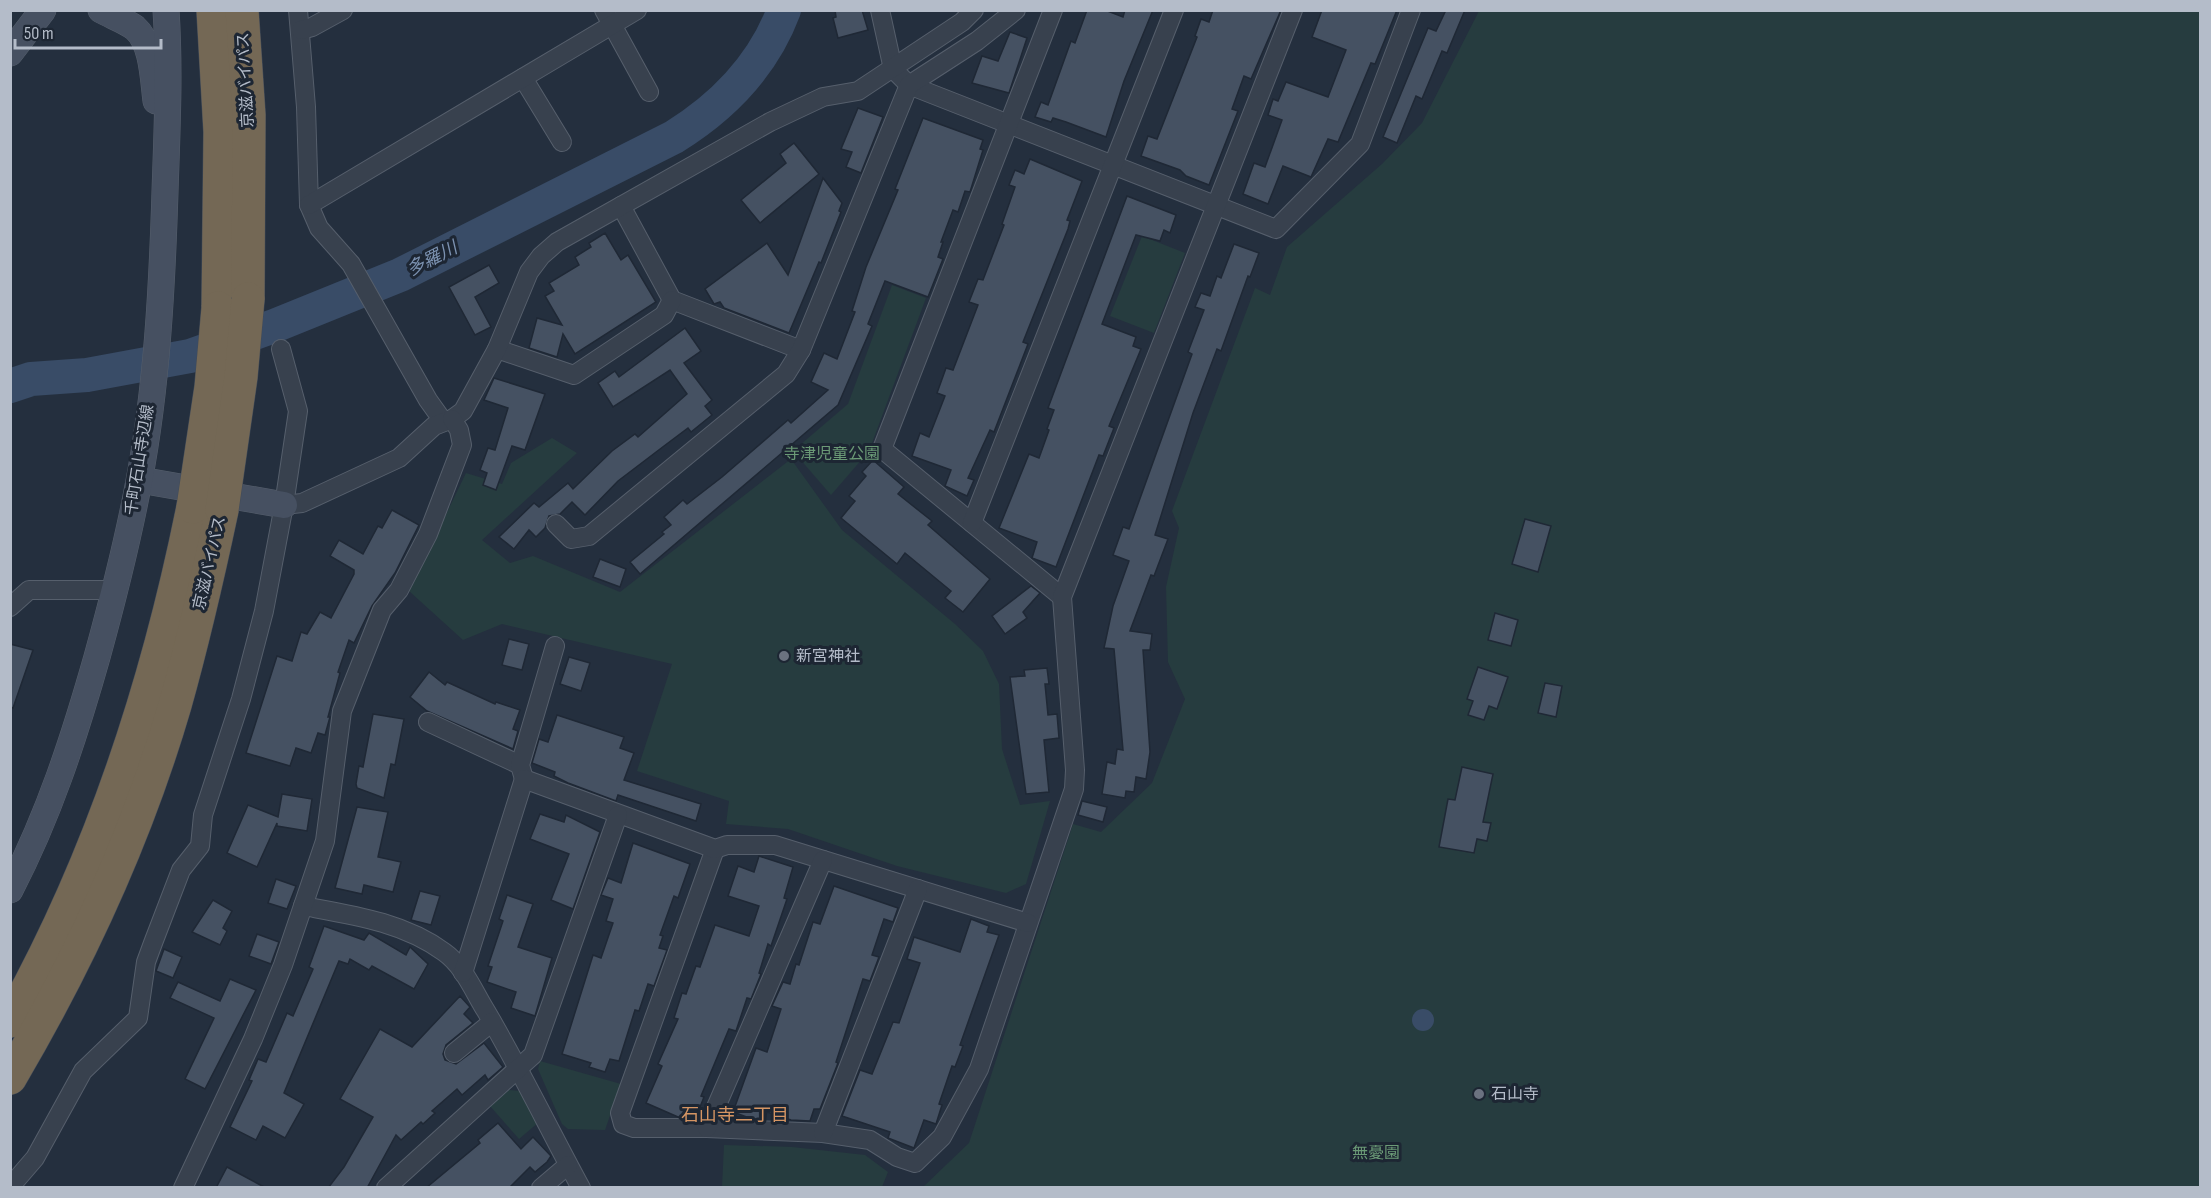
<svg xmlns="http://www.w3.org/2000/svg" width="2211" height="1198" viewBox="0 0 2211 1198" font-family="'Sofia Sans Condensed','Noto Sans JP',sans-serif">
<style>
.green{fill:#263c3f}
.water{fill:#394c67}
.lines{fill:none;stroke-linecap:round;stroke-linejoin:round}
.river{stroke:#394c67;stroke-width:34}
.building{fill:#455162;stroke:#1f2835;stroke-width:1.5}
.street-casing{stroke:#565f6c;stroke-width:20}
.secondary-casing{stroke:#565f6c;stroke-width:27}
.highway-casing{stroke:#434c59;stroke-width:34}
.street{stroke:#38414e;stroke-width:18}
.secondary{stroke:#465061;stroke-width:26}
.highway{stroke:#746855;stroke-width:33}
.highway-bridge-casing{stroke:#434c59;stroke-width:34;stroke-linecap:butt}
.highway-bridge{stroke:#746855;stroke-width:33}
.worship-dot{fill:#6b7280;stroke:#1d2633;stroke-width:2}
.labels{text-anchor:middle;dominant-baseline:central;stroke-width:6;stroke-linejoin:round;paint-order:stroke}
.street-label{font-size:16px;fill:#b4bcc9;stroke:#1d2633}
.park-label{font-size:16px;fill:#6b9a76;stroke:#1d2633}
.poi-label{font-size:16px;fill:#b4bcc9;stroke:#1d2633;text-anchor:start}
.water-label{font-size:18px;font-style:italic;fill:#7c92b1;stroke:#1d2633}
.neighbourhood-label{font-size:18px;fill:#d59563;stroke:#1d2633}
</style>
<rect width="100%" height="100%" fill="#242f3e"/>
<g class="green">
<polygon points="1479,11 2200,11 2200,1187 922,1188 969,1143 1073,824 1101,832 1152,783 1185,699 1168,662 1166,587 1179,528 1172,511 1255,288 1270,295 1287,247 1382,164 1422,123"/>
<polygon points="1142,236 1185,253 1154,333 1110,316"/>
<polygon points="892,285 926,298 869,451 831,495 793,451 848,404"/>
<polygon points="552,438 577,453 482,540 510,563 533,556 620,592 791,459 842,530 955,624 983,651 999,684 1002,749 1020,805 1050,801 1026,884 1006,893 897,866 788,829 726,824 729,801 637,771 672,664 502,624 463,640 409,591 466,473 502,484 511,463"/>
<polygon points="540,1061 621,1084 605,1130 568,1129 562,1124 538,1069"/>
<polygon points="509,1090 520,1091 539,1122 519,1139 490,1106"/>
<polygon points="724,1145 792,1147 865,1155 888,1172 882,1187 722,1187"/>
</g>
<circle class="water" cx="1423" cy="1020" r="11"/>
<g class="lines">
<path class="river" d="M10 386 31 379 87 375 190 356 274 326 400 275 674 137C724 106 763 66 784 10"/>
</g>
<g class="building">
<polygon points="835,10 862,10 868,30 838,38 833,18 836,17"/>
<polygon points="1087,10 1105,10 1123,17 1125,10 1153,10 1124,81 1106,137 1066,122 1053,118 1051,122 1035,117 1041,102 1048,105 1071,41 1075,43"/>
<polygon points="1213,10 1281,10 1251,79 1244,76 1232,109 1238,111 1209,185 1186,176 1180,170 1141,156 1148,136 1157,139 1197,37 1195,36 1201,19 1209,22"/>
<polygon points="1322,10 1397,10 1375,64 1371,63 1338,142 1328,139 1311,177 1283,166 1268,204 1243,194 1254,163 1265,167 1282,120 1268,115 1273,99 1278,101 1286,82 1328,97 1346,50 1312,37"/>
<polygon points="1446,10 1465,10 1447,53 1442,51 1422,99 1416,96 1397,143 1383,137 1428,28 1436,31"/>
<polygon points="1010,32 1027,38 1009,93 972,83 982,56 998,61"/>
<polygon points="858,108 883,117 861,173 846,167 852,152 841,149"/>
<polygon points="923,118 983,140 980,149 983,150 970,192 965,191 958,212 953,210 941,242 943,242 938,257 943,259 928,297 885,281 868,324 872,326 838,405 640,574 630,562 664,534 662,532 671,525 664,517 683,500 687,504 722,477 788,420 791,423 828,390 811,382 824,353 837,359 855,312 852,311 866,267 898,190 895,189"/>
<polygon points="794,143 819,174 760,223 741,200 786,163 780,154"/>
<polygon points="1030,159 1082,181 1067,220 1070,221 1068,229 1023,342 1028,344 994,432 990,430 968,478 974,480 967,496 945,486 951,470 912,456 920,433 929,437 945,396 937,393 946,368 953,370 978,305 969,302 978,279 983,280 1004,225 1002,224 1015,187 1009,185 1015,170 1024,174"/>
<polygon points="823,178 842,203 839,211 841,212 821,263 819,262 789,333 724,308 720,302 714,304 705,289 767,243 788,275"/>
<polygon points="1127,196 1176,215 1170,233 1164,230 1160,241 1136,235 1102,324 1136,337 1133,346 1141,349 1109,426 1114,428 1103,456 1099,455 1056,567 1032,558 1037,542 999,528 1029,454 1039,458 1049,430 1047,429 1054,410 1048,408"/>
<polygon points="605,233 621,260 628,255 656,302 575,354 563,334 557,357 529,348 537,318 562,325 545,296 554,291 549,283 579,265 575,257 591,247 589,243"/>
<polygon points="1234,244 1259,253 1250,277 1248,276 1221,351 1217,349 1193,413 1155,535 1168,539 1154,576 1151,575 1130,631 1152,634 1150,650 1143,650 1150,752 1146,779 1136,777 1134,792 1126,791 1125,798 1102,794 1107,762 1115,764 1117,749 1123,750 1114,649 1104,648 1113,606 1129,561 1113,555 1123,527 1129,529 1192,354 1188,352 1204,310 1195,307 1201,293 1210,296 1217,276 1221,278"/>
<polygon points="489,265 499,283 475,297 491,327 475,335 449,287"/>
<polygon points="685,328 701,351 684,363 712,400 705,406 712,415 691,432 688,428 664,446 618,481 585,515 572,502 560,514 549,516 545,528 536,537 529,530 514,549 499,537 534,503 539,507 568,483 573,489 612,451 635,434 638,437 687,394 670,370 613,407 598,383 615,371 619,377"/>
<polygon points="494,378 545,394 525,450 512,446 496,490 483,485 487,473 480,470 488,448 495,450 508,408 484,400"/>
<polygon points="873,460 904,487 898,494 932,521 928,525 990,579 963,612 945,598 951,591 905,553 897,564 841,518 855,501 849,496 866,476 862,472"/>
<polygon points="392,510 419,525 395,573 372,606 354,643 349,640 338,672 340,673 328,717 330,717 325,735 318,733 311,753 296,748 290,766 246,753 277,656 292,661 301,632 307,634 320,612 331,618 354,574 354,570 330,556 339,540 363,554 378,526 382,528"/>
<polygon points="1525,519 1551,526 1538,572 1512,564"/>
<polygon points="600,559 626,569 620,587 593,577"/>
<polygon points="1031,586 1040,593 1023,612 1027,618 1005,634 992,616"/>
<polygon points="1495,613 1518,620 1511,646 1488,640"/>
<polygon points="509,639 529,644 522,670 502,665"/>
<polygon points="10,644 33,650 13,708 10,707"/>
<polygon points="569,657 590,663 581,691 560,684"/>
<polygon points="1478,667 1508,677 1497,709 1489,706 1484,720 1468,715 1473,701 1467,699"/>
<polygon points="1047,668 1049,684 1045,684 1048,715 1057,714 1059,738 1044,740 1049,792 1026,794 1010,677 1025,676 1024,670"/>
<polygon points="429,672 445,685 447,682 495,704 496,702 520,710 513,729 518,731 513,749 427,711 410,697"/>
<polygon points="1545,683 1562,686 1556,717 1538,713"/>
<polygon points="373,714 404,719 395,765 391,764 384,798 357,788 356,784 359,766 363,767"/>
<polygon points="557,715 624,737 620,748 634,753 624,780 701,804 696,821 618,795 616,801 568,783 554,776 555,772 532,763 539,739 548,742"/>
<polygon points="1462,767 1493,774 1483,822 1491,823 1487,841 1477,839 1474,853 1439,847 1448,799 1455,800"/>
<polygon points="282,794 312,799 307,831 277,826 277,823 257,867 227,853 248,805 278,817"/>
<polygon points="1082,801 1107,807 1103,822 1078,815"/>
<polygon points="357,807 388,812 378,857 401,862 393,892 364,885 362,894 335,888"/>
<polygon points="540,814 564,822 566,815 600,832 573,909 551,900 569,854 530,839"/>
<polygon points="633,843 690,864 678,898 674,896 660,935 663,936 659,948 667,950 654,986 648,984 639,1011 635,1010 619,1061 610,1059 605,1072 589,1067 591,1063 562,1054 593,955 601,958 613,923 606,921 613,899 601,895 608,878 621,883"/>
<polygon points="759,856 793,867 784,898 787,899 771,946 768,944 759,973 761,974 751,999 747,998 736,1031 729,1029 701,1096 704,1097 698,1112 693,1109 689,1117 678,1117 646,1103 662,1066 658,1064 678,1019 674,1018 682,993 686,994 696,966 700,967 715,925 749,936 759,906 728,896 738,866 754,872"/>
<polygon points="276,879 296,886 287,909 268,903"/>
<polygon points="834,886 898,908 893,922 884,919 872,955 879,957 870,981 863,979 836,1062 838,1063 820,1109 814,1109 810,1121 791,1120 767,1112 765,1119 752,1119 733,1112 756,1048 767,1052 781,1009 772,1006 783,982 790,984 796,964 799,965 813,922 820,924"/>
<polygon points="420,891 440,896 431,925 411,920"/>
<polygon points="507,895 533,904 518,947 552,958 535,1016 511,1008 516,992 487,982 492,967 488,966 503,921 499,919"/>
<polygon points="213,900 232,911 223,928 227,931 220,945 192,932"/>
<polygon points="971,919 989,926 987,932 999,935 960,1045 963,1046 955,1067 952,1066 939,1104 942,1105 936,1124 924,1120 914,1148 888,1138 890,1132 842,1116 860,1070 872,1074 893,1022 899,1023 920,963 907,959 914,937 960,952"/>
<polygon points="324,926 364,940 369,933 406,955 410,947 428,964 414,989 372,966 369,970 350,959 348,964 339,961 284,1093 304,1104 285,1138 263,1126 256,1140 230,1127 252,1081 249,1080 258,1059 266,1062 287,1013 293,1016 313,969 309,967"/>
<polygon points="257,934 279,942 271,964 249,956"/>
<polygon points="164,949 182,957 173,978 156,971"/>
<polygon points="230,979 256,990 205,1089 185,1079 214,1018 170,998 178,982 220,1001"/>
<polygon points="460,996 470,1007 464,1014 473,1023 446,1045 443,1054 445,1060 456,1064 484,1043 503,1067 488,1080 485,1075 462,1095 457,1089 432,1111 435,1113 423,1124 421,1122 401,1140 396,1135 367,1188 328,1188 344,1167 373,1117 340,1099 380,1029 412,1047"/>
<polygon points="498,1123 521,1149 533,1137 551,1156 547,1162 535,1172 530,1167 509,1188 426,1188 480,1143 478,1140"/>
<polygon points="227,1167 266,1188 216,1188"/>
</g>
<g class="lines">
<g class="street-casing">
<g id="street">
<polyline points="298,10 306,107 309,205 319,228 351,264 428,400 443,421"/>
<polyline points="604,10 649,92"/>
<polyline points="880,10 893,69 909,85 1276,229 1360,144 1411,10"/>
<polyline points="1053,10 882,449 1062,597"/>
<polyline points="301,30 312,27 343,10"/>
<polyline points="523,78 562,142"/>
<polyline points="309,205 637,10"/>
<polyline points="621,206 672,300 801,350"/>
<polyline points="497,349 574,375 664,315 672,300"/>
<polyline points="284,505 302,503 399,458 434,426 452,419 463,411 497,349 529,272 541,256 557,242 770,122 823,97 858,91 962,22 974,10"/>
<polyline points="972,523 1174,10"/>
<polyline points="556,524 571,539 589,536 786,374 801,350 909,85 977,41 1016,10"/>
<polyline points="10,607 29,590 115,590"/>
<polyline points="428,722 520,765"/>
<polyline points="524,779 520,765 555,646"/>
<polyline points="715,849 620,1113 623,1124 634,1128 707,1128 823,1133 870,1140 897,1157 915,1163 942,1137 979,1069 1074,789 1075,770 1062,597 1293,10"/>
<path d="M303 906C352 915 403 922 444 952 464 966 474 992 486 1011 520 1069 549 1129 581 1188"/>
<polyline points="463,973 524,779 715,849 727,845 775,845 1028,923"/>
<polyline points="454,1053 492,1022"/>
<polyline points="707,1128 823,860"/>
<polyline points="823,1133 918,889"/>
<polyline points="10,1187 35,1158 83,1071 138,1018 146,962 153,943 181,870 200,846 203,815 241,699 264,611 284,505 298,411 281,349"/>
<polyline points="183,1188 253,1039 283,965 303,906 325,841 342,711 382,610 399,590 428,534 462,445 459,430 452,419"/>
<polyline points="386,1188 533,1055 618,815"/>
<polyline points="541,1188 568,1165"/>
</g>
</g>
<g class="secondary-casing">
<g id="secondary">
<path d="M101 10C112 16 126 21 135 28 153 44 153 79 156 101"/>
<polyline points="10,53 43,10"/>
<polyline points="140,480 284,505"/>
<path d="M10 890C49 815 74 738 97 657 113 599 128 540 139 481 157 386 162 288 165 192 167 131 170 71 166 10"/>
</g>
</g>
<g class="highway-casing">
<g id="highway">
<polyline points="213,10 220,132 218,308"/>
<polyline points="242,10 249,115 248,299"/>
<path d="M10 1021C100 861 157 686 193 507"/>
<path d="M10 1078C79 961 137 835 175 705 193 641 208 576 222 510"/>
</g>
</g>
<use href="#street" class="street"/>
<use href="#secondary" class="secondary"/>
<use href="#highway" class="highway"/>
<g class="highway-bridge-casing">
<g id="highway-bridge">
<polyline points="193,507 211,387 218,308"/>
<polyline points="222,510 241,377 248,299"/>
</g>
</g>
<use href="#highway-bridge" class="highway-bridge"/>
</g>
<g class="worship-dot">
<circle cx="784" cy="656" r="6"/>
<circle cx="1479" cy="1094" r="6"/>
</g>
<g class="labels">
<g class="street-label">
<text transform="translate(246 80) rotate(-93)">京滋バイパス</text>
<text transform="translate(140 460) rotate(-81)">千町石山寺辺線</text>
<text transform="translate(210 563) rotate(-77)">京滋バイパス</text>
</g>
<g class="park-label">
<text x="832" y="454">寺津児童公園</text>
<text x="1376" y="1153">無憂園</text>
</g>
<g class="poi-label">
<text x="796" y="656">新宮神社</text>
<text x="1491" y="1094">石山寺</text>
</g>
<g class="water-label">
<text transform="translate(432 259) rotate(-27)">多羅川</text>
</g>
<g class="neighbourhood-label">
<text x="735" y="1115">石山寺二丁目</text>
</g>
</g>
<rect width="2211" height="1198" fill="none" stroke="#b4bcc9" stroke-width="24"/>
<path d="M15 39v9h146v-9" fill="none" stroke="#b4bcc9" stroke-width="3"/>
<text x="24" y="39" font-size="18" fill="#b4bcc9" stroke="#1d2633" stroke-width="4.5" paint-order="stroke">50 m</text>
</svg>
